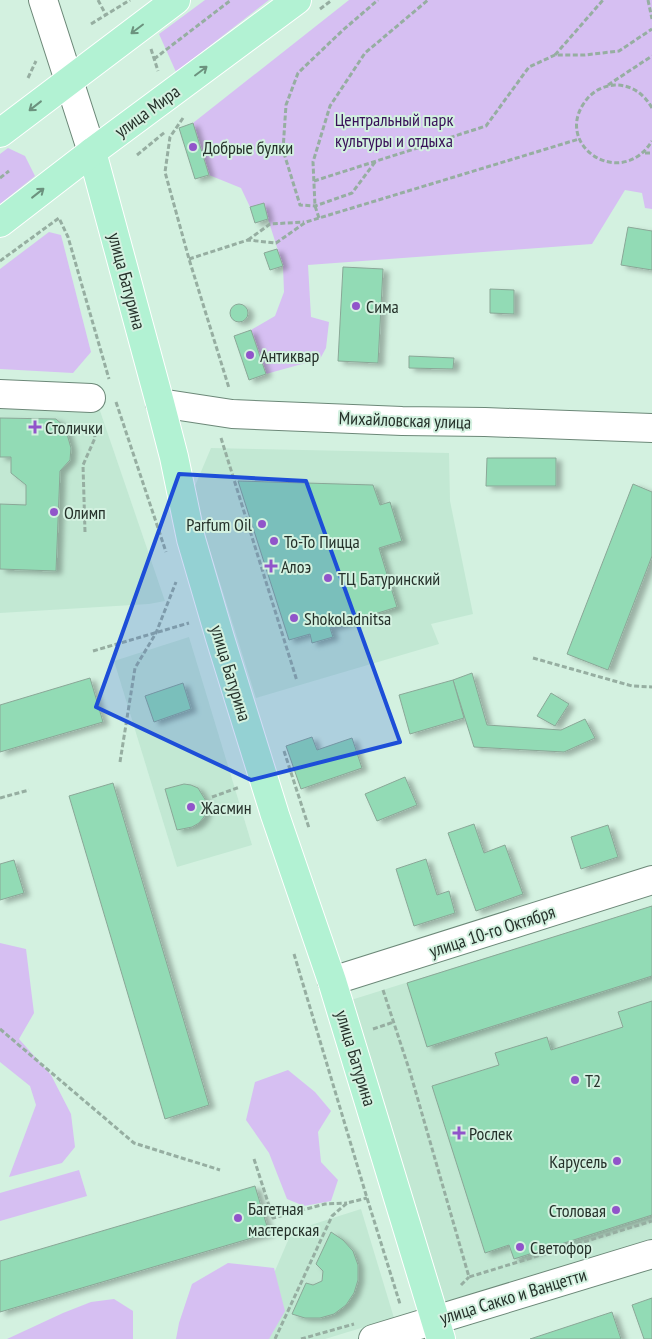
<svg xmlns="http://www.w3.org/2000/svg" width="652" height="1339" viewBox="0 0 652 1339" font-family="'PT Sans Narrow',sans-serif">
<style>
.built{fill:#c2e8d3}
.green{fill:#d6bff2}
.building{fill:#92dbb5;stroke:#8aa797;filter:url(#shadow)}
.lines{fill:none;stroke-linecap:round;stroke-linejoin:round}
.minor-casing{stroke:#6c8878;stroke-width:30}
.major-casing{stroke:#fff;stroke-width:30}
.path{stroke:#96aea1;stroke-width:3;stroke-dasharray:5 2.5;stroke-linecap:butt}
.minor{stroke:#fff;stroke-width:28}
.major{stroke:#b2f2d3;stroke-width:28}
.oneway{stroke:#6c927e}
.marked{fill:#1d4ed8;fill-opacity:0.2;stroke:#1d4ed8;stroke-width:4;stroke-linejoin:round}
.poi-dot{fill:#9154ca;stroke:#d3f1e0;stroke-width:2}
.labels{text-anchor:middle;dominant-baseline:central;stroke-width:4;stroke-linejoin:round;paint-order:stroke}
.street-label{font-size:18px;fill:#25312a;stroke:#d3f1e0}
.park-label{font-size:18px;fill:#381058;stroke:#d3f1e0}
.poi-label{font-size:18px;fill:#25312a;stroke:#d3f1e0;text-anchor:start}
</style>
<defs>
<filter id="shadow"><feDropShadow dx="5.5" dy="3" stdDeviation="2.5" flood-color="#0004"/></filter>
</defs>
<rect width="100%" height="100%" fill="#d3f1e0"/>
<g class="built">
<polygon points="0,404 98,405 165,601 149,604 0,613"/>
<polygon points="211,448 449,453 450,501 473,614 431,624 439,644 256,698 192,493"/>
<polygon points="189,637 252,845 177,867 114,661"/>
<polygon points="652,906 652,1239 446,1304 351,1000"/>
<polygon points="361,1209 394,1318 325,1339 246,1339 292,1231"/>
</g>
<g class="green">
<polygon points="205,0 269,0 176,72 159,34"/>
<polygon points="349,0 652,0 652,209 645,208 642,193 625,190 592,244 308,265 311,317 329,322 326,348 320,359 266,374 251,330 275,316 284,292 283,266 268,219 255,223 250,207 241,188 209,175 193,123"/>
<polygon points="8,148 25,156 35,176 0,204 0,154"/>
<polygon points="49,232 61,235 91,352 73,373 0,369 0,269"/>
<polygon points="0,943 26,949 34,1013 19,1039 51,1075 71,1114 75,1147 62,1163 9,1177 36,1105 30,1086 0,1062"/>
<polygon points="288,1070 315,1092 331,1111 318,1132 321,1162 338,1180 331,1201 304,1206 287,1199 269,1153 246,1120 255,1082"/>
<polygon points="79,1170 87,1196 0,1221 0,1193"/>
<polygon points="228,1263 274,1268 285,1311 269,1339 176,1339 179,1323 192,1284"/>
<polygon points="114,1299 133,1311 133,1339 7,1339 63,1313 91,1302"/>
</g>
<g class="building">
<polygon points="193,123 209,175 195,179 179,128"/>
<polygon points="264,203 268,219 255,223 250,207"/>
<polygon points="628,227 652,231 652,270 621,265"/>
<polygon points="277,249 283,266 270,270 264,253"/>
<polygon points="343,267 383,269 378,363 338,361"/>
<polygon points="490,289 514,290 514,314 490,313"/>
<circle cx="239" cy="313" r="9"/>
<polygon points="251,330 266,374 249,380 234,336"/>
<polygon points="409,356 454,358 453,369 409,368"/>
<polygon points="0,418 56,419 65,427 71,448 70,460 60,471 56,571 0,569 0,504 26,505 26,485 11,473 11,457 0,457"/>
<polygon points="487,458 556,458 556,486 486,486"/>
<polygon points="238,481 373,485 380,505 390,502 402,541 379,548 397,607 330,628 333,637 312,643 310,634 289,640"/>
<polygon points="633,484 652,492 652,556 608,670 567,654"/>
<polygon points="472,673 487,725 561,730 585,719 595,738 564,752 474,747 453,680"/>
<polygon points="90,678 103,722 0,752 0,705"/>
<polygon points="453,680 464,718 410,734 399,695"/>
<polygon points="183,683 191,709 154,722 145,696"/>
<polygon points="551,693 569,704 555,726 537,716"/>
<polygon points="312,737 317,750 352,738 362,768 301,789 286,746"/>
<polygon points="405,777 417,805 377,821 365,794"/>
<polygon points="113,783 209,1105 165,1119 69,796"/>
<polygon points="184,784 191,785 198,788 206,801 206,809 204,817 199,823 192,827 177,830 165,789"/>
<polygon points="474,824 484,853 505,845 523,894 476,911 448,833"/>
<polygon points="608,825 618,857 581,869 571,837"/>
<polygon points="426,859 437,895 449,891 455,913 414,926 396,869"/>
<polygon points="14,860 24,893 0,900 0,864"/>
<polygon points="652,906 652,976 427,1047 407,983"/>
<polygon points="652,1001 652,1215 514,1259 509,1245 485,1253 432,1086 499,1065 495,1053 547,1037 551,1050 623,1027 618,1012"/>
<polygon points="255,1186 269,1233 0,1312 0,1261"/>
<polygon points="331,1232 343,1240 353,1251 358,1265 358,1280 354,1293 346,1305 334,1314 320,1318 305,1318 292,1314 306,1283 313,1285 322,1281 323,1271 316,1264"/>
<polygon points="652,1298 652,1339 644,1339 632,1305"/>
<polygon points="612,1312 621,1339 530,1339"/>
</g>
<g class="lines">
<g class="minor-casing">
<g id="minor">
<polyline points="43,0 92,152"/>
<polyline points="0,394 91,398"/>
<polyline points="160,403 232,414 402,421 485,422 652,428"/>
<polyline points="332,981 652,880"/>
<polyline points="373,1339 652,1254"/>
</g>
</g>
<g class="major-casing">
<g id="major">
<polyline points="0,133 176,0"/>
<polyline points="92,152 160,403 174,457 191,539 220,638 275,815 332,981 441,1339"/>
<polyline points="0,223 92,152 297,0"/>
</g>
</g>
<g class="path">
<polyline points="98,0 106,15"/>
<polyline points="648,0 652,19"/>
<polyline points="320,9 332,0"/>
<polyline points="91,24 130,0"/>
<polyline points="151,49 158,71"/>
<polyline points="555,55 603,0"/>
<polyline points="154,59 231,0"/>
<polyline points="28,78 36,61"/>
<polyline points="608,85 652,56"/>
<path d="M652 108C644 94 632 85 615 85 602 86 591 92 584 103 554 147 622 190 652 141"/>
<polyline points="183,118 170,137 165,172 189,259 229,388"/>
<polyline points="645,153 652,153"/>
<polyline points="137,155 165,132"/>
<polyline points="375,162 352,193 315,206 300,205 283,150 286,105 298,73 343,30 378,0"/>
<polyline points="0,178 9,171"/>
<polyline points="314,181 486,126 529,67 555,55 585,55 619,51 652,29"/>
<polyline points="319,218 315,206 313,162 330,106 365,53 428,0"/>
<polyline points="248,240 270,224 304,222"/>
<polyline points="189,259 248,240 276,243 306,222 579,139"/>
<polyline points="0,261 59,218 68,237 109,379"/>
<polyline points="116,402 166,552"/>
<polyline points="221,438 297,681"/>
<polyline points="85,532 83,465 95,438 93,423"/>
<polyline points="93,651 189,623"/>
<polyline points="533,658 632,686 652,687"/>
<polyline points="284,751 309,828"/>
<polyline points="120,762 135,668 156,633 176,582"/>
<polyline points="212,797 240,787"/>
<polyline points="0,798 29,790"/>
<polyline points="294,954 367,1198 400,1304"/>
<polyline points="383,990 410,1072 469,1277 652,1221"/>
<polyline points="0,1029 134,1143 220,1170"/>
<polyline points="373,1029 394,1022"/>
<polyline points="254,1159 273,1218 325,1204 347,1203"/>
<polyline points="461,1285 469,1277"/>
<polyline points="275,1339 332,1216 347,1203 367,1198"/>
<polyline points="301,1339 354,1324"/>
</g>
<use href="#minor" class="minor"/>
<use href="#major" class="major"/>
</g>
<defs><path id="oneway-shaft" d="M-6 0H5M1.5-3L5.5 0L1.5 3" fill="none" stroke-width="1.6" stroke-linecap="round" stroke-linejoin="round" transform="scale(1.25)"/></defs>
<g class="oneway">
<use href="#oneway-shaft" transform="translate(137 29) rotate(143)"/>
<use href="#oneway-shaft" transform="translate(201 71) rotate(-37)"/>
<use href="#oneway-shaft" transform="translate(35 106) rotate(142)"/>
<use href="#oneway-shaft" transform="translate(38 193) rotate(-38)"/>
</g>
<path class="marked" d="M179 474 306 481 400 742 251 780 96 707Z"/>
<g class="poi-dot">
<circle cx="193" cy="147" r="5"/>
<circle cx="356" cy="306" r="5"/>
<circle cx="250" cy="355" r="5"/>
<path d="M32.5 419.5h5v5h5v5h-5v5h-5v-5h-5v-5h5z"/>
<circle cx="54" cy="512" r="5"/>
<circle cx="262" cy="524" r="5"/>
<circle cx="274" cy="541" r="5"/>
<path d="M268.5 558.5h5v5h5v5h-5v5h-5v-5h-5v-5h5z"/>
<circle cx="328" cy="578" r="5"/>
<circle cx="294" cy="618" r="5"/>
<circle cx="191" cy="807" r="5"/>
<circle cx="575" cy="1080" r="5"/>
<path d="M456.5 1125.5h5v5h5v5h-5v5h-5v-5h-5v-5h5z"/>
<circle cx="617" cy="1161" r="5"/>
<circle cx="616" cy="1210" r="5"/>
<circle cx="238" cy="1218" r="5"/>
<circle cx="520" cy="1247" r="5"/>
</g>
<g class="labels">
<g class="street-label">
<text transform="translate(147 111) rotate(-36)">улица Мира</text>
<text transform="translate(127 281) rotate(75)">улица Батурина</text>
<text transform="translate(405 420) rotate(2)">Михайловская улица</text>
<text transform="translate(231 673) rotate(73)">улица Батурина</text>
<text transform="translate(492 931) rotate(-18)">улица 10-го Октября</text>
<text transform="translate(356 1058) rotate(73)">улица Батурина</text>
<text transform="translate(513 1296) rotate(-17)">улица Сакко и Ванцетти</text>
</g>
<g class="park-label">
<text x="394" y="119">Центральный парк<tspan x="394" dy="21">культуры и отдыха</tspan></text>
</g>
<g class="poi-label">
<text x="203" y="147">Добрые булки</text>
<text x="366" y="306">Сима</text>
<text x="260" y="355">Антиквар</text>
<text x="45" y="427">Столички</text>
<text x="64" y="512">Олимп</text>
<text x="252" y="524" text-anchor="end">Parfum Oil</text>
<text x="284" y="541">То-То Пицца</text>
<text x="281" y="566">Алоэ</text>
<text x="338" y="578">ТЦ Батуринский</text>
<text x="304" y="618">Shokoladnitsa</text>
<text x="201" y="807">Жасмин</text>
<text x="585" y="1080">T2</text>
<text x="469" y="1133">Рослек</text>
<text x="607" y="1161" text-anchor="end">Карусель</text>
<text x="248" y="1208">Багетная<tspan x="248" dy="21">мастерская</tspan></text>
<text x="606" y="1210" text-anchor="end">Столовая</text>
<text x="530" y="1247">Светофор</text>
</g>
</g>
</svg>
